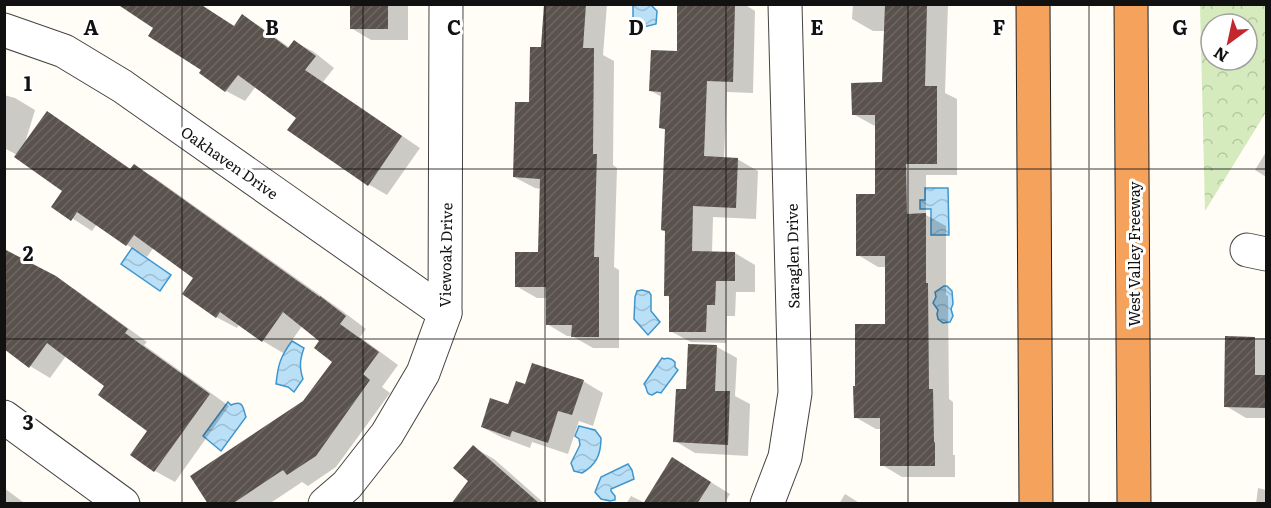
<svg xmlns="http://www.w3.org/2000/svg" width="1271" height="508" viewBox="0 0 1271 508" font-family="Literata,serif">
<style>
.park{fill:url(#park-crowns);fill-rule:evenodd}
.water{fill:url(#water-waves);stroke:#3f96cf;stroke-width:1.5}
.shadow{fill:#0003}
.building{fill:url(#building-hatch)}
.lines{fill:none;stroke-linecap:round;stroke-linejoin:round}
.minor-casing{stroke:#444;stroke-width:35}
.highway-casing{stroke:#222;stroke-width:35}
.minor{stroke:#fff;stroke-width:33}
.highway{stroke:#f5a25d;stroke-width:33}
.grid{fill:none;stroke:#111;stroke-width:1.5;stroke-opacity:0.55}
.labels{text-anchor:middle;dominant-baseline:central;stroke-width:6;stroke-linejoin:round;paint-order:stroke}
.street-label{font-size:15px;fill:#111;stroke:#fff}
.grid-label{font-size:20px;text-anchor:middle;font-weight:bold;fill:#111;stroke:#fff;stroke-width:6;stroke-linejoin:round;paint-order:stroke}
</style>
<defs>
<pattern id="park-crowns" width="20" height="18" patternUnits="userSpaceOnUse" patternTransform="scale(1.5)"><rect width="20" height="18" fill="#d5ebbd"/><path d="M2 6a3 3 0 1 1 6 0M12 15a3 3 0 1 1 6 0" fill="none" stroke="#b6c8a1"/></pattern>
<pattern id="water-waves" width="16" height="10" patternUnits="userSpaceOnUse" patternTransform="scale(1.5)"><rect width="16" height="10" fill="#b9e0f7"/><path d="M0 5q4-4 8 0t8 0" fill="none" stroke="#9ebfd3"/></pattern>
<pattern id="building-hatch" width="6" height="6" patternUnits="userSpaceOnUse" patternTransform="scale(1.5)"><rect width="6" height="6" fill="#5a524d"/><path d="M-1 1l2-2M0 6l6-6M5 7l2-2" fill="none" stroke="#6d6662"/></pattern>
</defs>
<rect width="100%" height="100%" fill="#fffdf5"/>
<path class="park" d="M1200 5H1266V112L1205 211ZM1211 24H1247V60H1211Z"/>
<g class="water">
<polygon points="633,5 651,5 657,11 656,24 644,27 641,24 638,25 633,19"/>
<polygon points="925,188 948,188 949,235 931,235 931,209 920,209 920,200 925,200"/>
<polygon points="132,248 171,275 160,291 121,264"/>
<polygon points="944,286 947,286 952,291 953,304 951,309 953,316 950,322 943,323 938,319 937,314 938,310 933,303 936,297 935,292"/>
<polygon points="642,290 649,292 651,295 651,311 660,322 648,335 634,319 635,297 637,291"/>
<path d="M292 341 304 348C300 359 299 367 303 379L294 392 288 387 276 384C278 365 280 357 292 341Z"/>
<path d="M662 358 664 359C669 357 672 359 675 362V367L678 370 661 393 657 392 652 395C645 394 648 388 644 384Z"/>
<path d="M228 402 231 405C244 399 243 409 246 417L221 451 203 436Z"/>
<path d="M579 426 595 430 601 438C601 455 596 465 582 473L574 471 571 463 580 445 579 439 575 436Z"/>
<polygon points="628,464 632,470 634,479 611,489 611,491 615,496 615,500 610,501 601,499 595,492 601,477"/>
</g>
<g class="shadow">
<polygon points="351,4 408,4 408,40 371,40 351,28"/>
<polygon points="545,4 607,4 603,55 614,61 613,165 617,168 614,267 619,270 619,348 593,348 572,336 567,336 547,324 547,298 537,298 516,286 539,254 541,189 535,188 514,177 542,49"/>
<polygon points="679,4 744,4 755,11 753,93 727,92 724,159 737,159 758,171 756,219 713,217 712,253 735,253 755,265 755,292 736,292 735,316 727,316 726,343 691,342 670,331 671,298 666,295 666,130 661,128 662,97 651,91 678,52"/>
<polygon points="853,4 948,4 945,93 957,99 957,175 926,175 926,215 946,226 946,295 948,296 949,399 953,402 953,455 955,455 955,477 902,477 882,465 881,429 876,429 855,417 887,326 887,267 878,267 858,255 876,196 877,126 873,125 853,114 884,84 886,31 873,31 852,19"/>
<polygon points="242,16 261,27 290,48 295,42 314,52 334,68 323,82 420,148 387,195 368,184 298,117 256,86 245,101 226,91 235,27"/>
<polygon points="4,95 15,98 35,110 25,143 47,113 67,125 132,170 134,166 155,178 341,310 366,329 360,337 398,365 382,387 390,393 336,467 308,486 302,482 269,504 210,504 304,403 334,362 321,341 302,326 283,353 263,341 239,324 237,328 216,317 196,278 154,247 147,257 127,245 97,224 92,231 53,206 64,191 17,155 6,149 4,152"/>
<polygon points="1266,152 1266,177 1255,170"/>
<polygon points="55,277 76,290 147,342 144,345 229,406 175,482 155,471 150,430 106,385 66,356 50,378 30,366"/>
<polygon points="1226,338 1266,338 1266,418 1246,418 1226,406"/>
<polygon points="717,347 737,358 735,396 750,404 748,456 695,453 675,441 687,391"/>
<polygon points="583,381 603,393 593,426 579,421 568,454 532,442 530,448 503,438 482,427 509,406 526,386"/>
<polygon points="473,447 494,459 545,504 453,504 470,481"/>
<polygon points="693,471 730,494 724,504 626,504 631,496 645,503"/>
<polygon points="4,488 23,502 22,504 4,504"/>
<polygon points="1258,488 1266,490 1266,504 1256,504"/>
<polygon points="845,494 861,504 839,504"/>
</g>
<g class="building">
<polygon points="117,4 200,4 234,26 242,14 288,48 294,40 316,56 305,70 402,136 368,186 287,130 296,118 238,75 225,92 199,73 201,70 148,36 153,28"/>
<rect x="350" y="4" width="38" height="25"/>
<polygon points="544,4 586,4 583,48 594,48 593,154 597,154 594,257 599,257 599,337 571,337 572,325 546,325 546,287 515,287 515,252 538,252 540,179 513,177 515,102 529,102 530,47 541,47"/>
<polygon points="677,4 735,4 733,82 707,81 704,156 738,158 736,208 693,206 692,251 735,252 735,281 716,281 715,305 707,305 706,332 669,332 669,296 664,296 665,231 661,230 665,129 659,128 661,92 649,91 651,50 677,51"/>
<polygon points="885,4 927,4 925,86 937,86 937,164 906,164 907,214 926,213 926,283 928,283 929,389 933,389 934,442 935,442 935,466 880,466 880,418 854,418 853,386 855,386 855,324 885,324 885,256 856,256 856,194 875,194 875,115 852,115 851,83 882,82"/>
<polygon points="47,111 130,169 134,164 320,297 320,296 346,316 340,324 379,352 363,374 370,380 316,456 287,475 283,470 232,504 208,504 190,476 303,401 332,362 314,348 319,341 283,312 262,342 220,312 216,318 182,294 193,278 134,235 126,246 77,212 71,221 51,207 62,191 14,157"/>
<polygon points="4,249 56,276 128,329 125,333 210,394 154,472 130,455 147,431 98,395 104,386 47,343 29,368 4,349"/>
<polygon points="1225,336 1255,337 1255,375 1266,375 1266,408 1224,407"/>
<polygon points="688,344 717,345 715,391 730,391 728,445 673,442 676,389 686,389"/>
<polygon points="532,363 584,380 572,415 558,411 548,443 512,431 510,437 481,427 490,398 508,404 516,381 525,384"/>
<polygon points="473,445 540,504 451,504 468,481 453,468"/>
<polygon points="672,457 711,482 697,504 643,504"/>
</g>
<g class="lines">
<g class="minor-casing">
<g id="minor">
<polyline points="4,30 64,51 122,86 445,313"/>
<polyline points="1247,250 1266,254"/>
<polyline points="4,417 123,504"/>
<polyline points="325,504 347,485 387,434 423,373 445,313 446,4"/>
<polyline points="767,504 785,457 795,393 785,4"/>
</g>
</g>
<g class="highway-casing">
<g id="highway">
<polyline points="1033,4 1036,504"/>
<polyline points="1131,4 1134,504"/>
</g>
</g>
<use href="#minor" class="minor"/>
<use href="#highway" class="highway"/>
</g>
<path class="grid" d="M182 4V504M363 4V504M545 4V504M726 4V504M908 4V504M1089 4V504M4 169H1266M4 339H1266"/>
<g class="labels">
<g class="street-label">
<text transform="translate(230 162) rotate(35)">Oakhaven Drive</text>
<text transform="translate(1133 254) rotate(-90)">West Valley Freeway</text>
<text transform="translate(445 255) rotate(-89)">Viewoak Drive</text>
<text transform="translate(792 256) rotate(-91)">Saraglen Drive</text>
</g>
</g>
<g class="grid-label">
<text x="91" y="35">A</text>
<text x="272" y="35">B</text>
<text x="454" y="35">C</text>
<text x="636" y="35">D</text>
<text x="817" y="35">E</text>
<text x="999" y="35">F</text>
<text x="1180" y="35">G</text>
<text x="28" y="91">1</text>
<text x="28" y="261">2</text>
<text x="28" y="430">3</text>
</g>
<rect width="1271" height="508" fill="none" stroke="#111111" stroke-width="12"/>
<g transform="translate(1229 42) rotate(213)"><circle r="28" fill="#ffffff" stroke="#a0a0a0" stroke-width="1.5"/>
<path d="M0-4.5L10 22L0 15L-10 22Z" fill="#c4262e"/>
<text y="-9" font-size="16" font-weight="bold" text-anchor="middle" fill="#111111">N</text>
</g>
</svg>
